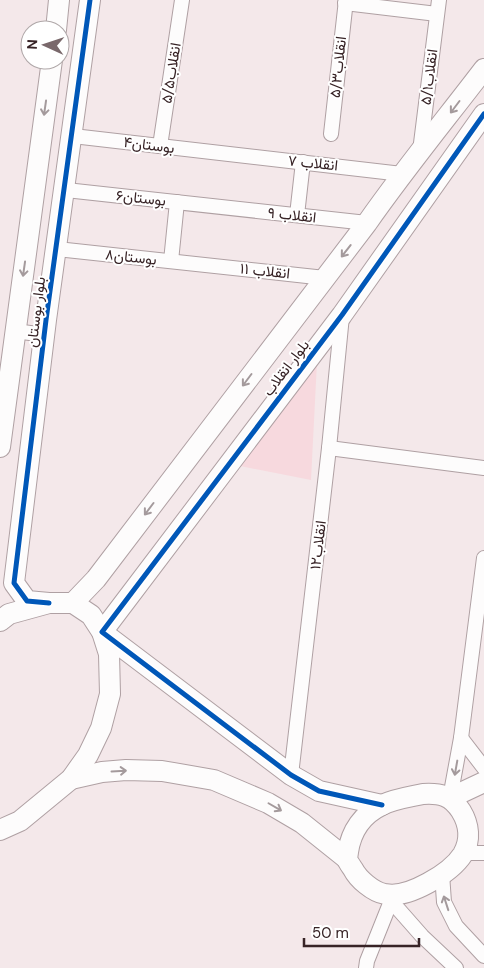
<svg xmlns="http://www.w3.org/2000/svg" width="484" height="968" viewBox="0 0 484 968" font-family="'DM Sans',Vazirmatn,sans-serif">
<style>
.green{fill:#f7d9de}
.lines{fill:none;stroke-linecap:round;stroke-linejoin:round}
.street-casing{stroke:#afa0a3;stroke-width:16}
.secondary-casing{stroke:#afa0a3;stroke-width:22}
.street{stroke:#fdfcfc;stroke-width:14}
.secondary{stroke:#fdfcfc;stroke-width:20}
.cycleway-casing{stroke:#fff;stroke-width:8}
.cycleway{stroke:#0057b8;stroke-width:5}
.oneway{stroke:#a49a9c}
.labels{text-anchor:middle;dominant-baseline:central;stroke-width:4;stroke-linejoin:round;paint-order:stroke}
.street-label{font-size:15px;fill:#372326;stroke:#fff}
</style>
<rect width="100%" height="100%" fill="#f4e8ea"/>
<polygon class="green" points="317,362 311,480 240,466"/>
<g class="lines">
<g class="street-casing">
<g id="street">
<polyline points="345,3 437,14"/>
<polyline points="331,134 346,0"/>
<polyline points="73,136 402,174"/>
<polyline points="160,146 182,0"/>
<polyline points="420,151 439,0"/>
<polyline points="66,190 367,223"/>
<polyline points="297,215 303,162"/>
<polyline points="57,249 325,278"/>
<polyline points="171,261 177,202"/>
<polyline points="15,331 45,335"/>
<polyline points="329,448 484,468"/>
<polyline points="461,738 484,768"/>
<polyline points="291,775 329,448 342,316"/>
<polyline points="450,798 461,738 484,558"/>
<polyline points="464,853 484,853"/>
<polyline points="442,874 444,902 456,926 484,956"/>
<polyline points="385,894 422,936 456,968"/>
<polyline points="366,968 367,961 391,901"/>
</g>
</g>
<g class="secondary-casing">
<g id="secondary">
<polyline points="56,30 59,0"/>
<polyline points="0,447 52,60"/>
<polyline points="49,603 27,601 14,583 46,320 90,0"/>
<path d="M73 603 96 579 367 223C404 170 445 120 484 69"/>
<polyline points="0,621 9,614 49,603 73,603 91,615 102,632 109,654 110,694 101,728 88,755 71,779 20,821 0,830"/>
<polyline points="71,779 102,772 126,770 162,771 214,780 268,803 302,823 347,859"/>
<path d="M423 794C440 793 451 795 461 811 469 824 471 840 463 854 451 873 408 899 385 894 373 892 358 879 353 869 351 866 348 862 347 859 347 857 348 854 348 852 351 831 363 814 382 805 394 799 409 797 423 794Z"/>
<polyline points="450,798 484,782"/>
<polyline points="382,805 319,791 291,775 102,632 342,315 484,114"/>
</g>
</g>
<use href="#street" class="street"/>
<use href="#secondary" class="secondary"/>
<g class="cycleway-casing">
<g id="cycleway">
<polyline points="49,603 27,601 14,583 46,320 90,0"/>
<polyline points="382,805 319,791 291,775 102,632 342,315 484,114"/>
</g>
</g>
<use href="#cycleway" class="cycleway"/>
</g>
<defs><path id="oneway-shaft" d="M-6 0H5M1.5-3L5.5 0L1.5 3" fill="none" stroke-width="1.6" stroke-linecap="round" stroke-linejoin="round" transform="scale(1.25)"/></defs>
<g class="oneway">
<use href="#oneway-shaft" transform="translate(455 107) rotate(127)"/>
<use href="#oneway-shaft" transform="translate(45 108) rotate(98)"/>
<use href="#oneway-shaft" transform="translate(346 251) rotate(128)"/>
<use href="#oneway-shaft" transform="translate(24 269) rotate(98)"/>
<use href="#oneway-shaft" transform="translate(247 380) rotate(127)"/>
<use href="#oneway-shaft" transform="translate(149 509) rotate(127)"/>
<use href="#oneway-shaft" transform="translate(456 768) rotate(100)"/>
<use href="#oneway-shaft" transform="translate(119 771) rotate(-3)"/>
<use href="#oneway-shaft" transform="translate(275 807) rotate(30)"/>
<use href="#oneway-shaft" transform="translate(446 903) rotate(-108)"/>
</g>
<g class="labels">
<g class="street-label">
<text transform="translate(338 67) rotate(-84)">انقلاب۵/۳</text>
<text transform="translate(171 73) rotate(-81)">انقلاب۵/۵</text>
<text transform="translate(429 77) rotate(-83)">انقلاب۵/۱</text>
<text transform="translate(149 145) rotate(7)">بوستان۴</text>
<text transform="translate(313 163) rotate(6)">انقلاب ۷</text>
<text transform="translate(141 198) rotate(6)">بوستان۶</text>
<text transform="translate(292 215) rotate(6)">انقلاب ۹</text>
<text transform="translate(131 257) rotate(6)">بوستان۸</text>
<text transform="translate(265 271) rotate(6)">انقلاب ۱۱</text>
<text transform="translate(36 312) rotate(-83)">بلوار بوستان</text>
<text transform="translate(286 368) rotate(-53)">بلوار انقلاب</text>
<text transform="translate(318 545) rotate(-83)">انقلاب۱۲</text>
</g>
</g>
<g transform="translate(45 45) rotate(273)"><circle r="24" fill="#ffffff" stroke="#afa7a8"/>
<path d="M0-4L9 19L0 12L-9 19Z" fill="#79686b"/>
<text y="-8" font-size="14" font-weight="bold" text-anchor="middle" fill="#372326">N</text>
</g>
<path d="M304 938v8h115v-8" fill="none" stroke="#372326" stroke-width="2.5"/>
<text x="312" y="938" font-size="15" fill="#372326" stroke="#ffffff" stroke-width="4" paint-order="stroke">50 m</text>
</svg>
